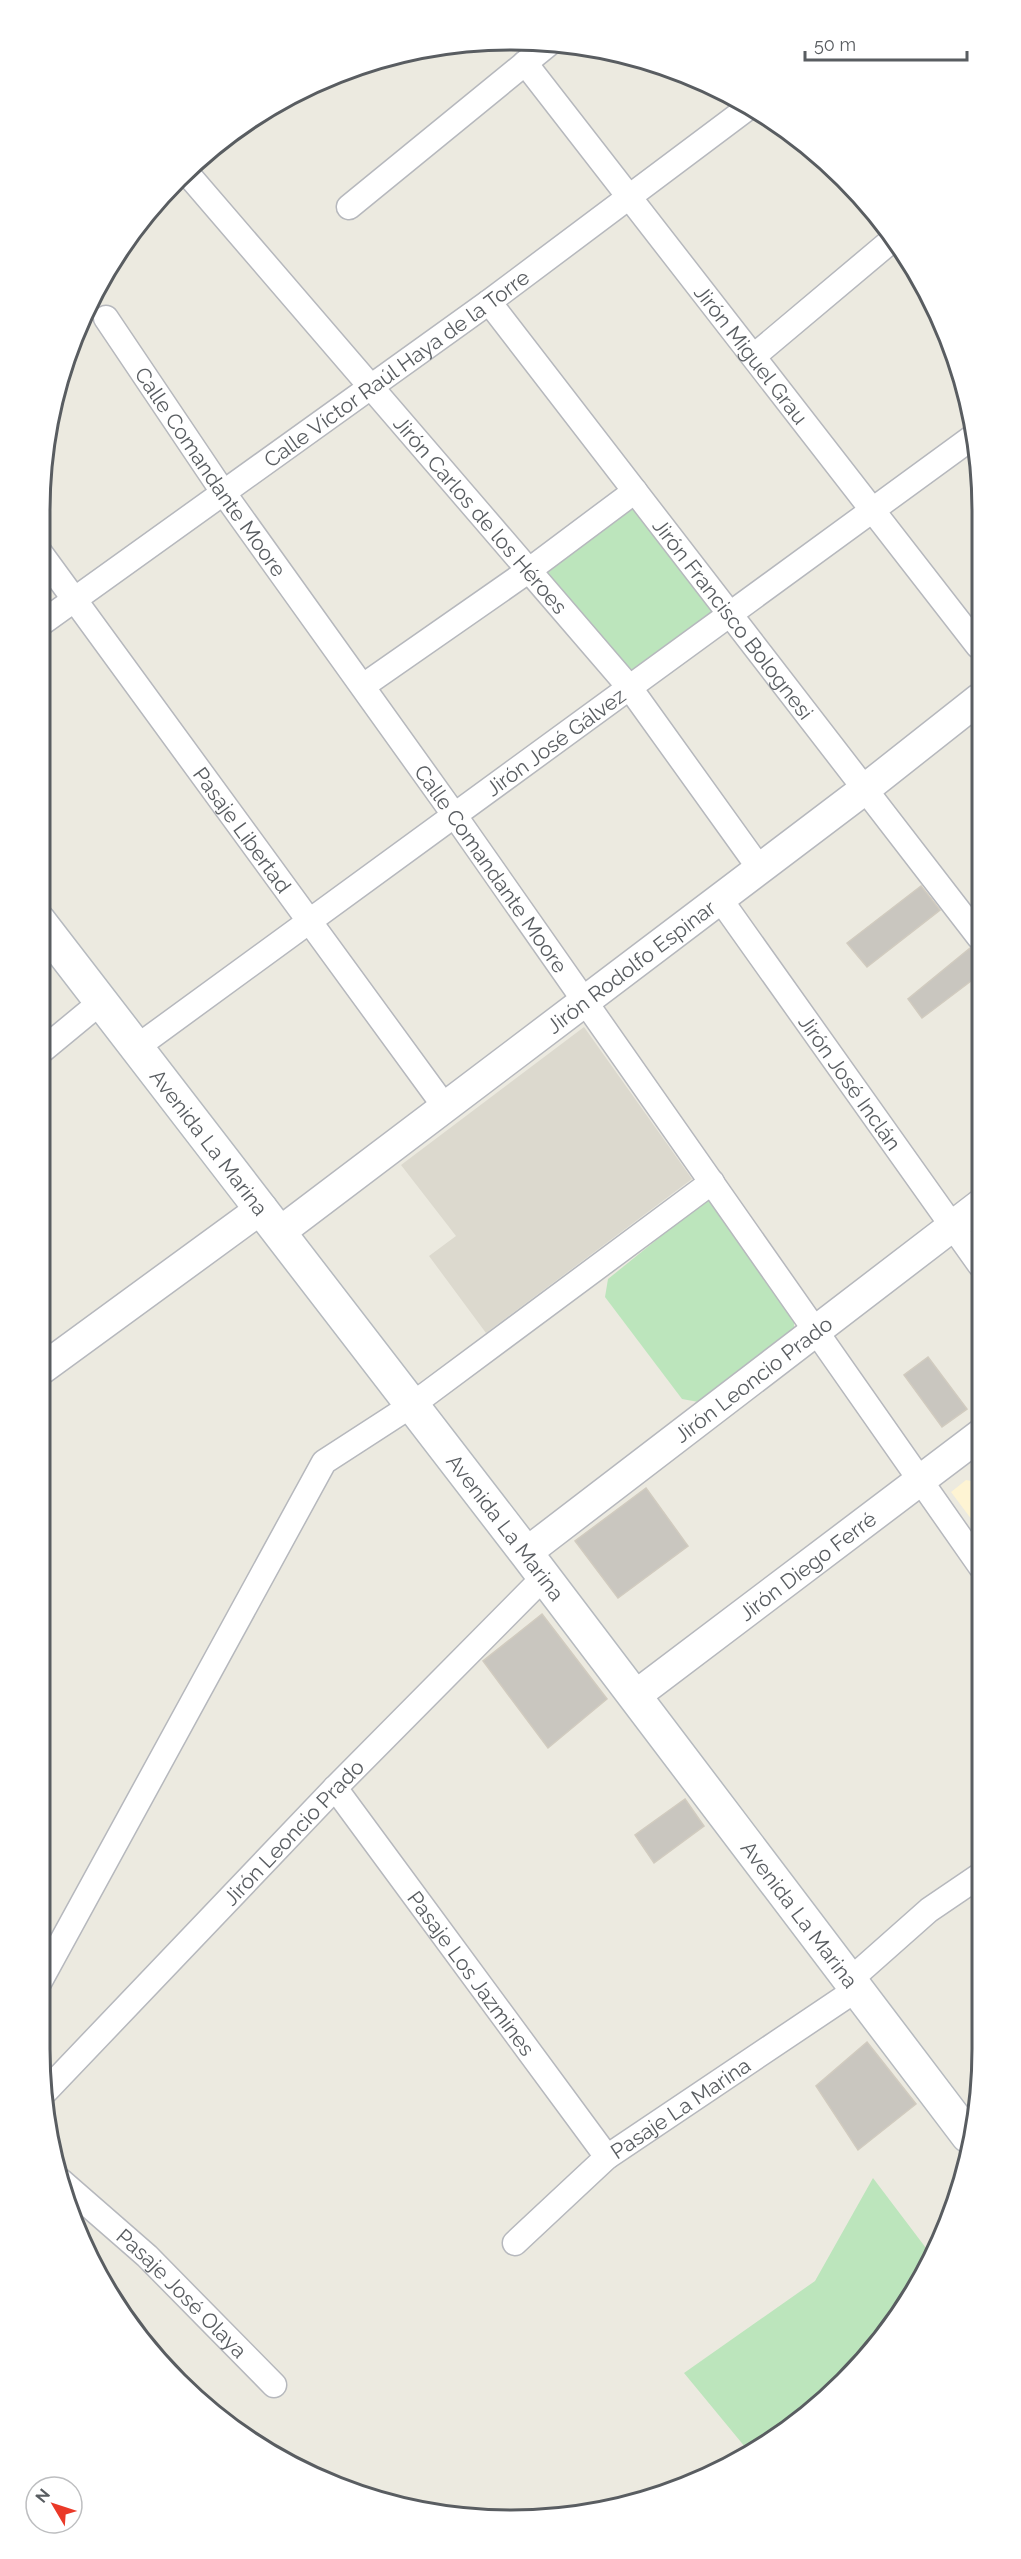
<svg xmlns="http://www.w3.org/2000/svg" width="1021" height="2559" viewBox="0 0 1021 2559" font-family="Raleway,sans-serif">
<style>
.commercial{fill:#fef4d3}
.education{fill:#dcd9ce}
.green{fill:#bce5bc}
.building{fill:#c9c6bf;stroke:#d1cbbf;stroke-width:1.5}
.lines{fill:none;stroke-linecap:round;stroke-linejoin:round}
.minor-casing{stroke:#b6b8bd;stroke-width:27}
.tertiary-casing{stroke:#b6b8bd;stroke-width:33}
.secondary-casing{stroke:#b6babf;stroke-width:36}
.minor{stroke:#fff;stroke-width:24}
.tertiary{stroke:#fff;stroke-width:30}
.secondary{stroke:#fff;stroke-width:33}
.labels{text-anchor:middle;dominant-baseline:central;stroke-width:4.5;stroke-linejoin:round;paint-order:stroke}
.street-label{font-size:21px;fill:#595d61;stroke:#fff}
.rim{fill:none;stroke:#595d61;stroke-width:3}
</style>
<rect width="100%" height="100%" fill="#eceae0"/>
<polygon class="commercial" points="966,1480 981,1483 981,1532 951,1492"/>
<polygon class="education" points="584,1027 692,1179 486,1333 429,1256 456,1236 401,1165"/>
<g class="green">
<polygon points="635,498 723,612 628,681 535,571"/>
<polygon points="707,1199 717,1202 794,1312 794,1330 704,1403 682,1399 605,1297 608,1279"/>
<polygon points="873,2178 929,2252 884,2336 772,2441 750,2453 684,2373 815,2281"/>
</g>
<g class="building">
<polygon points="921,886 940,910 867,967 847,943"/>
<polygon points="970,948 979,961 979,975 922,1018 908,999"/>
<polygon points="928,1357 967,1409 942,1427 904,1375"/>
<polygon points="646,1488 688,1546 618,1598 575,1541"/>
<polygon points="542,1614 607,1699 548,1748 483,1661"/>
<polygon points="685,1799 704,1826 654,1863 635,1835"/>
<polygon points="867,2042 916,2104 858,2150 816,2086"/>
</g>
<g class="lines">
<g class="minor-casing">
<g id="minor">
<path id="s1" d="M525 63 978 646"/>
<path id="s2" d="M186 172 630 688 760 869"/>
<polyline points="349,207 551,42"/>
<path id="s3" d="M489 302 979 937"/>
<path id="s4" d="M106 318 223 492 455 816 981 1567"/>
<polyline points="754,356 892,240"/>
<path id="s5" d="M39 551 445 1107"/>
<path id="s6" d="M39 625 489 302 749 107"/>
<polyline points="363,686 528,571 635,491"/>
<path id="s7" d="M720 899 980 1265"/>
<path id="s8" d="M137 1047 974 436"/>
<polyline points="39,1053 102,1001"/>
<path id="s9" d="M335 1788 607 2157"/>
<polyline points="850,1980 929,1910 982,1874"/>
<polyline points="39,1983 324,1462 412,1405 712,1182"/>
<path id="s10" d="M46 2091 335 1788 544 1577"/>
<path id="s11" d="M61 2181 147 2256 274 2385"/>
<path id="s12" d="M515 2243 607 2157 857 1989"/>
</g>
</g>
<g class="tertiary-casing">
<g id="tertiary">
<path id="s13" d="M280 1232 865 789 979 699"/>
<polyline points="39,1371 262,1208"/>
<path id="s14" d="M526 1553 980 1205"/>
<path id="s15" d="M635 1696 980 1435"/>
</g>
</g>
<g class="secondary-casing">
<g id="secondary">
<path id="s16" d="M39 921 526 1553 968 2136"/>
</g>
</g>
<use href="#minor" class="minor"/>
<use href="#tertiary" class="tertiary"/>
<use href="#secondary" class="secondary"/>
</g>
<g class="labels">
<g class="street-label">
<text stroke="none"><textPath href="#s1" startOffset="369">Jirón Miguel Grau</textPath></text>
<text stroke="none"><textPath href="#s6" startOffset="440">Calle Víctor Raúl Haya de la Torre</textPath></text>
<text stroke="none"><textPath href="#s4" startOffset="186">Calle Comandante Moore</textPath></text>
<text stroke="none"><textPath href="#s2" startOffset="452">Jirón Carlos de los Héroes</textPath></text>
<text stroke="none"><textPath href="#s3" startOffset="400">Jirón Francisco Bolognesi</textPath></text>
<text stroke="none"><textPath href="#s8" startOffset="518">Jirón José Gálvez</textPath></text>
<text stroke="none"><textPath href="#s5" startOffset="345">Pasaje Libertad</textPath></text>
<text stroke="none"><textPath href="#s4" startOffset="672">Calle Comandante Moore</textPath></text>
<text stroke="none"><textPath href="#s13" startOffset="440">Jirón Rodolfo Espinar</textPath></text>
<text stroke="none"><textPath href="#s7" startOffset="225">Jirón José Inclán</textPath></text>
<text stroke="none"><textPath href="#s16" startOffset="279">Avenida La Marina</textPath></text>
<text stroke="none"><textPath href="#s14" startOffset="286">Jirón Leoncio Prado</textPath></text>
<text stroke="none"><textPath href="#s16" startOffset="765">Avenida La Marina</textPath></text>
<text stroke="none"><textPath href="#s15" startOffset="216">Jirón Diego Ferré</textPath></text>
<text stroke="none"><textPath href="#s10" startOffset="358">Jirón Leoncio Prado</textPath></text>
<text stroke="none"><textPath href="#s16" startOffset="1251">Avenida La Marina</textPath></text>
<text stroke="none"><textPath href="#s9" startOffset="230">Pasaje Los Jazmines</textPath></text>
<text stroke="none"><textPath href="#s12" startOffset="214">Pasaje La Marina</textPath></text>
<text stroke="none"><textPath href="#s11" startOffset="165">Pasaje José Olaya</textPath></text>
</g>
</g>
<path d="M0 0H1021V2559H0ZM511 50H511A461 461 0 0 1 972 511V2049A461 461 0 0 1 511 2510H511A461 461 0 0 1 50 2049V511A461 461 0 0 1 511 50Z" fill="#fff" fill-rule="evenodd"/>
<path class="rim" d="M511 50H511A461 461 0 0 1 972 511V2049A461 461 0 0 1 511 2510H511A461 461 0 0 1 50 2049V511A461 461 0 0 1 511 50Z"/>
<g transform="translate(54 2505) rotate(309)"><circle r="28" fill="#ffffff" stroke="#bdbec0" stroke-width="1.5"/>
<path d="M0-4.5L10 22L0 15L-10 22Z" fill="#ea3928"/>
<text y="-9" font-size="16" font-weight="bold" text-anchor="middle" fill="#595d61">N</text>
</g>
<path d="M805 51v9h162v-9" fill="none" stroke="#595d61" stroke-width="3"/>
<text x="814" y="51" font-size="18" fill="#595d61" stroke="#ffffff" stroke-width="4.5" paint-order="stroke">50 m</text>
</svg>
